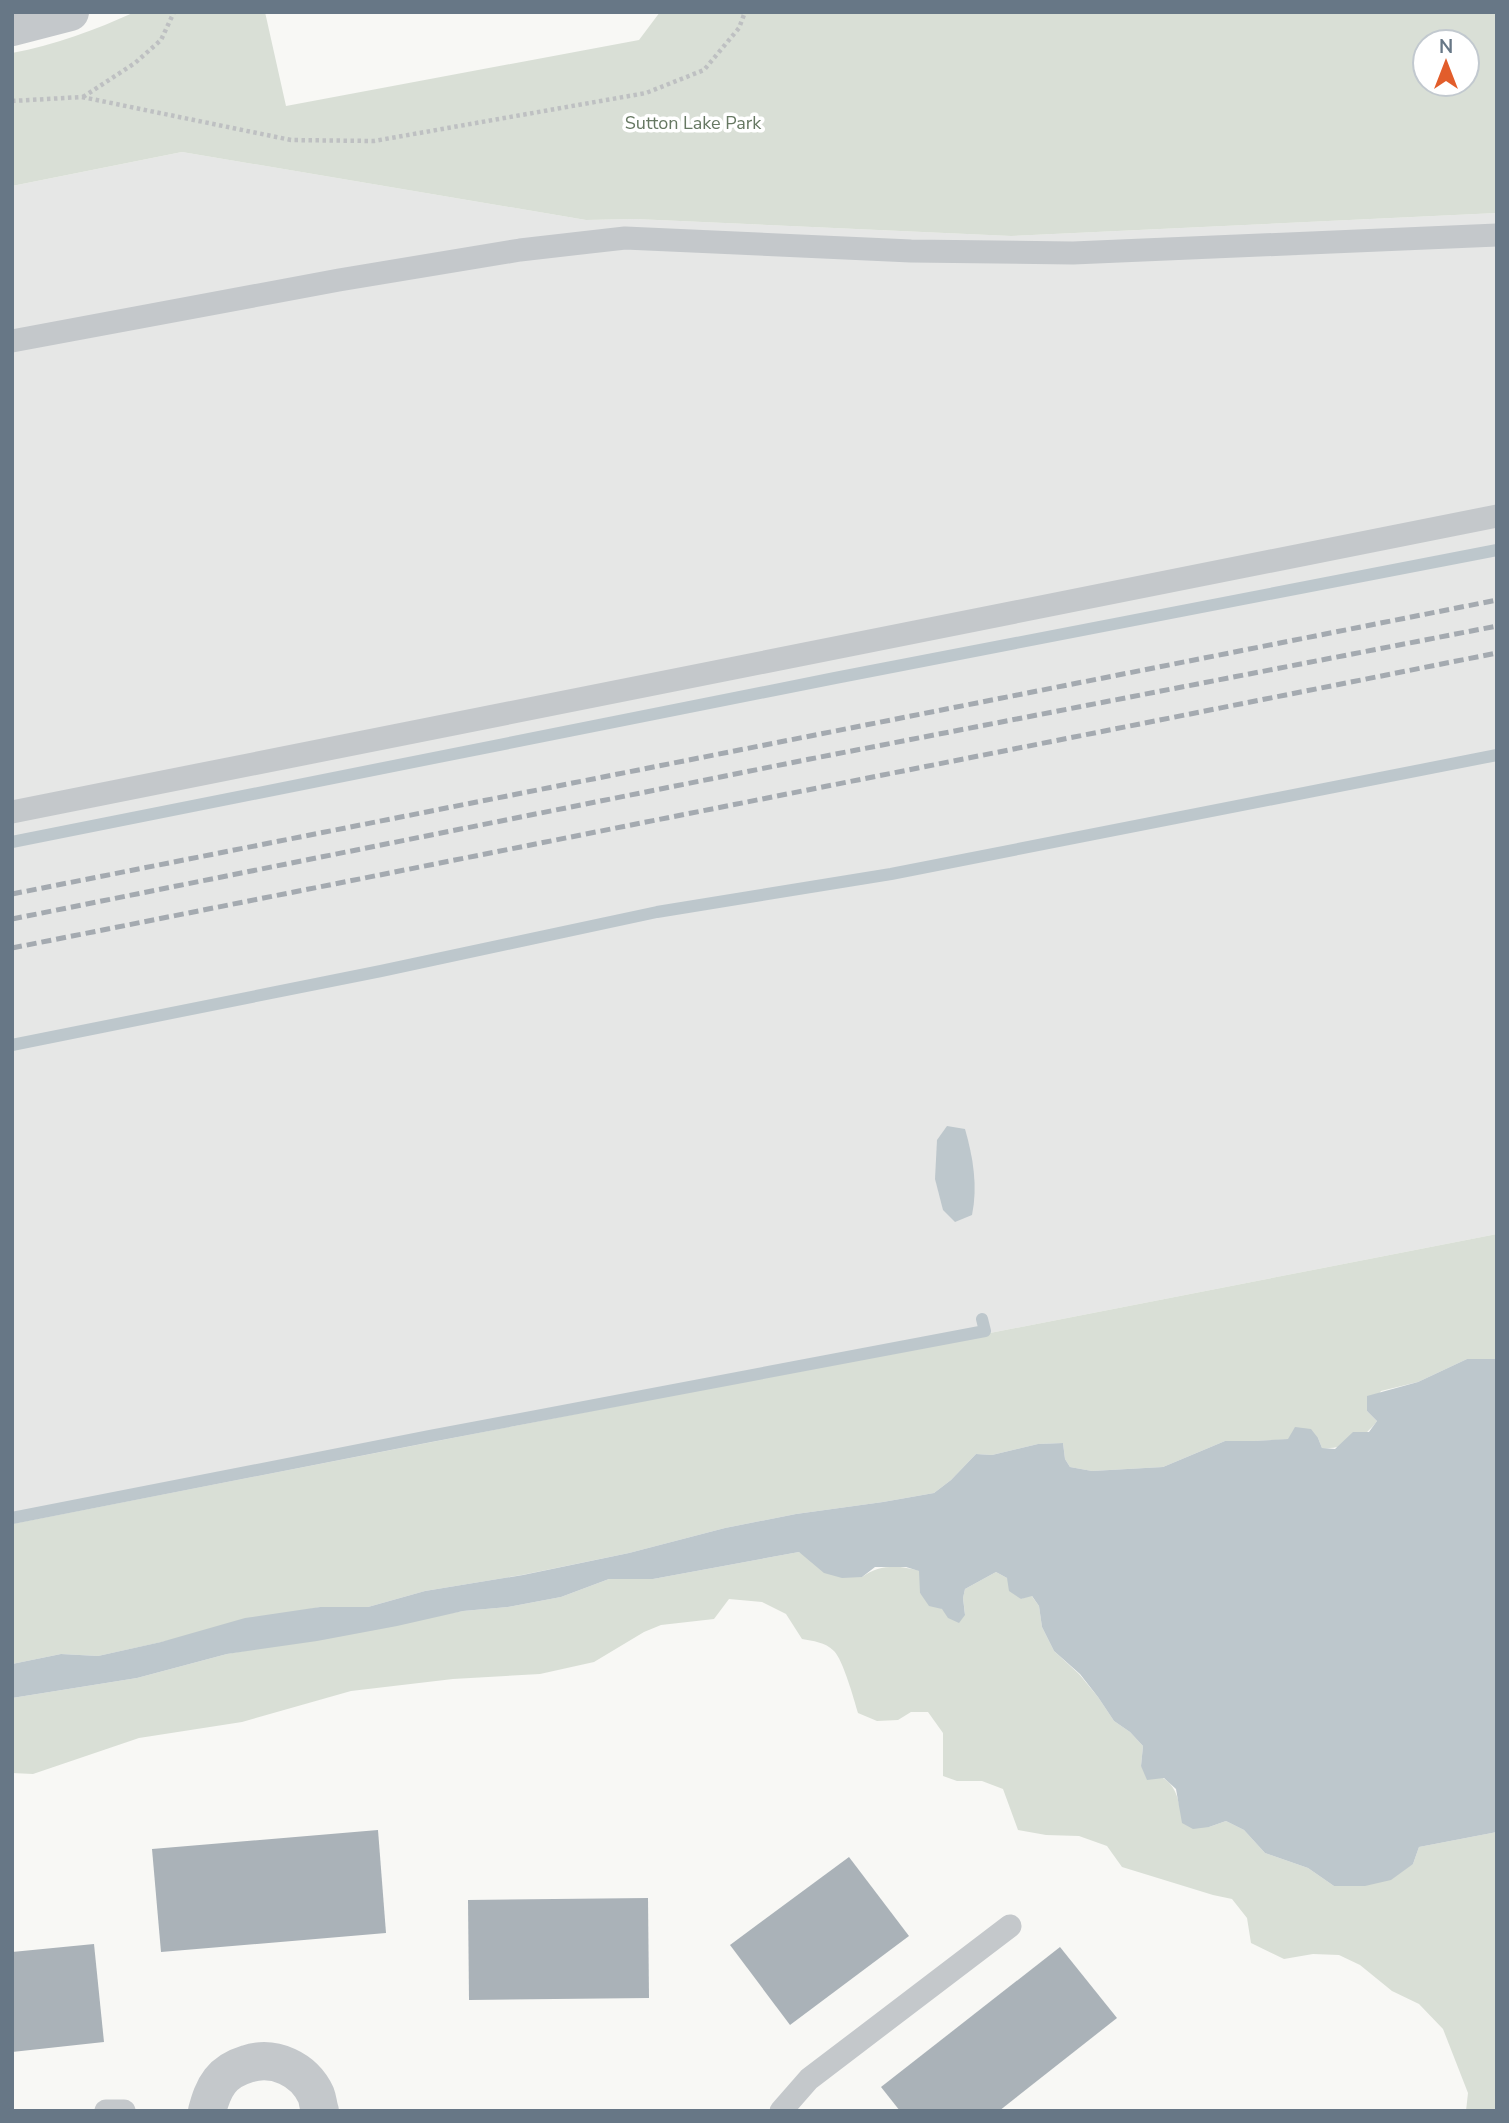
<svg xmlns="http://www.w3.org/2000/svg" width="1509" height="2123" viewBox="0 0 1509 2123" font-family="'Nunito Sans',sans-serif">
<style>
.built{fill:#e6e7e6}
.green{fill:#d9dfd6;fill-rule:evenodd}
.water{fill:#bdc7cc}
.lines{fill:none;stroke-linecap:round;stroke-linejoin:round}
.stream{stroke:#bdc7cc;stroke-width:12}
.building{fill:#aab2b8}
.path{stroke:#bec0c2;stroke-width:4.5;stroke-dasharray:3.5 3.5;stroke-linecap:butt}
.lane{stroke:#c4c8cb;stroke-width:23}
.street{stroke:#c4c8cb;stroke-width:38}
.rail{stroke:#a4aab0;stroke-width:5;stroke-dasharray:10 5;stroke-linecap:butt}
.labels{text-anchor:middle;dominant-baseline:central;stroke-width:7;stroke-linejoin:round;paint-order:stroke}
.park-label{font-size:18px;fill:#667862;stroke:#fff}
</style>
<rect width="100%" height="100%" fill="#f8f8f5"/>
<polygon class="built" points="182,152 586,220 635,219 1011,236 1497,213 1497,1234 12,1524 12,186"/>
<g class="green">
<path d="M135 12H265L286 106 639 40 660 12H1497V213L1011 236 635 219 586 220 182 152 12 186V53C55 45 95 30 135 12ZM1467 42V84H1425V42Z"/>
<path d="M1497 1234V1359H1467L1418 1382 1381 1391 1367 1411 1377 1421C1365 1438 1342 1450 1322 1448L1318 1438 1255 1441H1225L1163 1467 1092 1471 1070 1467 1065 1459 1063 1443 1038 1444 992 1455 976 1454 951 1480 934 1493 883 1502 796 1514 725 1528 629 1553 522 1575 425 1591 368 1607H320L98 1656 61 1654 12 1664V1524Z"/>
<path d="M799 1552 862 1577C880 1564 899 1565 920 1571V1593L942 1609 965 1614 963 1598 965 1589 996 1572 1007 1578 1021 1599 1031 1595 1039 1606 1042 1627 1054 1651 1079 1674 1098 1697 1114 1721 1130 1732 1143 1746 1141 1766C1161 1777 1174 1779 1179 1804L1209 1827 1226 1821 1244 1830 1265 1853 1308 1868 1334 1886 1413 1864 1419 1847 1497 1832V2111H1466L1468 2093 1443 2029 1419 2004 1392 1991 1360 1965 1339 1955 1313 1954 1284 1959 1251 1943 1247 1918 1232 1899 1213 1895 1122 1867 1107 1846 1079 1836 1046 1835 1018 1830 1003 1789 982 1781H957L943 1776V1733L928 1712H911L898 1720 877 1721 858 1713C854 1699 843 1660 834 1651 825 1642 813 1641 802 1639L786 1614 762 1602 729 1599 714 1619 661 1625 644 1632 594 1662 540 1674 453 1679 351 1691 242 1722 139 1738 33 1774 12 1773V1698L137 1678 227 1654 463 1611 508 1607 561 1597 609 1579H653Z"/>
</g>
<g class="water">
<path d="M947 1126 965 1129C973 1157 978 1186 972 1215L955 1222 943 1210 935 1179 937 1140Z"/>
<polygon points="1467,1359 1497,1359 1497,1832 1419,1847 1413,1864 1391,1880 1365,1886 1334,1886 1308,1868 1265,1853 1244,1830 1226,1821 1209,1827 1193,1829 1182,1823 1176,1789 1164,1778 1147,1780 1141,1766 1143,1746 1130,1732 1114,1721 1098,1697 1080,1674 1054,1651 1042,1627 1039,1606 1032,1596 1021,1599 1009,1591 1007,1578 996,1572 965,1589 963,1598 965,1615 959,1623 948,1618 942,1609 929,1606 920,1593 919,1571 906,1567 875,1567 862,1577 842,1578 824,1573 799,1552 653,1579 609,1579 561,1597 508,1607 463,1611 397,1626 317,1641 227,1654 137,1678 12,1698 12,1664 61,1654 98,1656 161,1642 245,1618 320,1607 368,1607 425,1591 523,1575 629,1553 725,1528 796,1514 883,1502 934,1493 951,1480 976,1454 992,1455 1038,1444 1063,1443 1065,1459 1070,1467 1092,1471 1163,1467 1225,1441 1255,1441 1288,1439 1295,1427 1311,1429 1318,1438 1322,1448 1335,1449 1353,1432 1369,1432 1377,1421 1367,1411 1367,1396 1418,1382"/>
</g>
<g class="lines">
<g class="stream">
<polyline points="12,842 835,678 1497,550"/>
<polyline points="12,1045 381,971 657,912 891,874 1497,755"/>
<polyline points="12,1518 430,1436 985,1331 982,1319"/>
</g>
</g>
<g class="building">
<polygon points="378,1830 386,1933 161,1952 152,1849"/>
<polygon points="849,1857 909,1936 790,2025 730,1945"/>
<polygon points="648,1898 649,1998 469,2000 468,1900"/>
<polygon points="94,1944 104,2042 12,2052 12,1952"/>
<polygon points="1060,1947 1117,2018 999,2111 900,2111 881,2087"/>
</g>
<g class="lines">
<g class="path">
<polyline points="83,97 135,63 161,40 174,12"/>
<polyline points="12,101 82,97 291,140 374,141 646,93 704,70 739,28 745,12"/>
</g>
<g class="lane">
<polyline points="12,341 339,280 520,250 625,238 911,251 1073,253 1497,235"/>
<polyline points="12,812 1497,516"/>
<polyline points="106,2111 124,2111"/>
<polyline points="781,2111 809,2079 1010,1926"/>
</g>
<g class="street">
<polyline points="12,27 70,12"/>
<path d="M207 2111C210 2100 213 2090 220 2081 227 2072 237 2067 247 2064 274 2055 304 2069 316 2095 318 2100 318 2106 320 2111"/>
</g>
<g class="rail">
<polyline points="12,894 1497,600"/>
<polyline points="12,919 810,759 1497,626"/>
<polyline points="12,948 1497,653"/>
</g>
</g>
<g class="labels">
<g class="park-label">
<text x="693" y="123">Sutton Lake Park</text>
</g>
</g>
<rect width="1509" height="2123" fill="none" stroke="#677786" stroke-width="28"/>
<g transform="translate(1446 63)"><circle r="33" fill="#ffffff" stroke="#c2c9cf" stroke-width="2"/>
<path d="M0-5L12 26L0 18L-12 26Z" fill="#e25d2b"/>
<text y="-10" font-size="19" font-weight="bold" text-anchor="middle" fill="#677786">N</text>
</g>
</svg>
